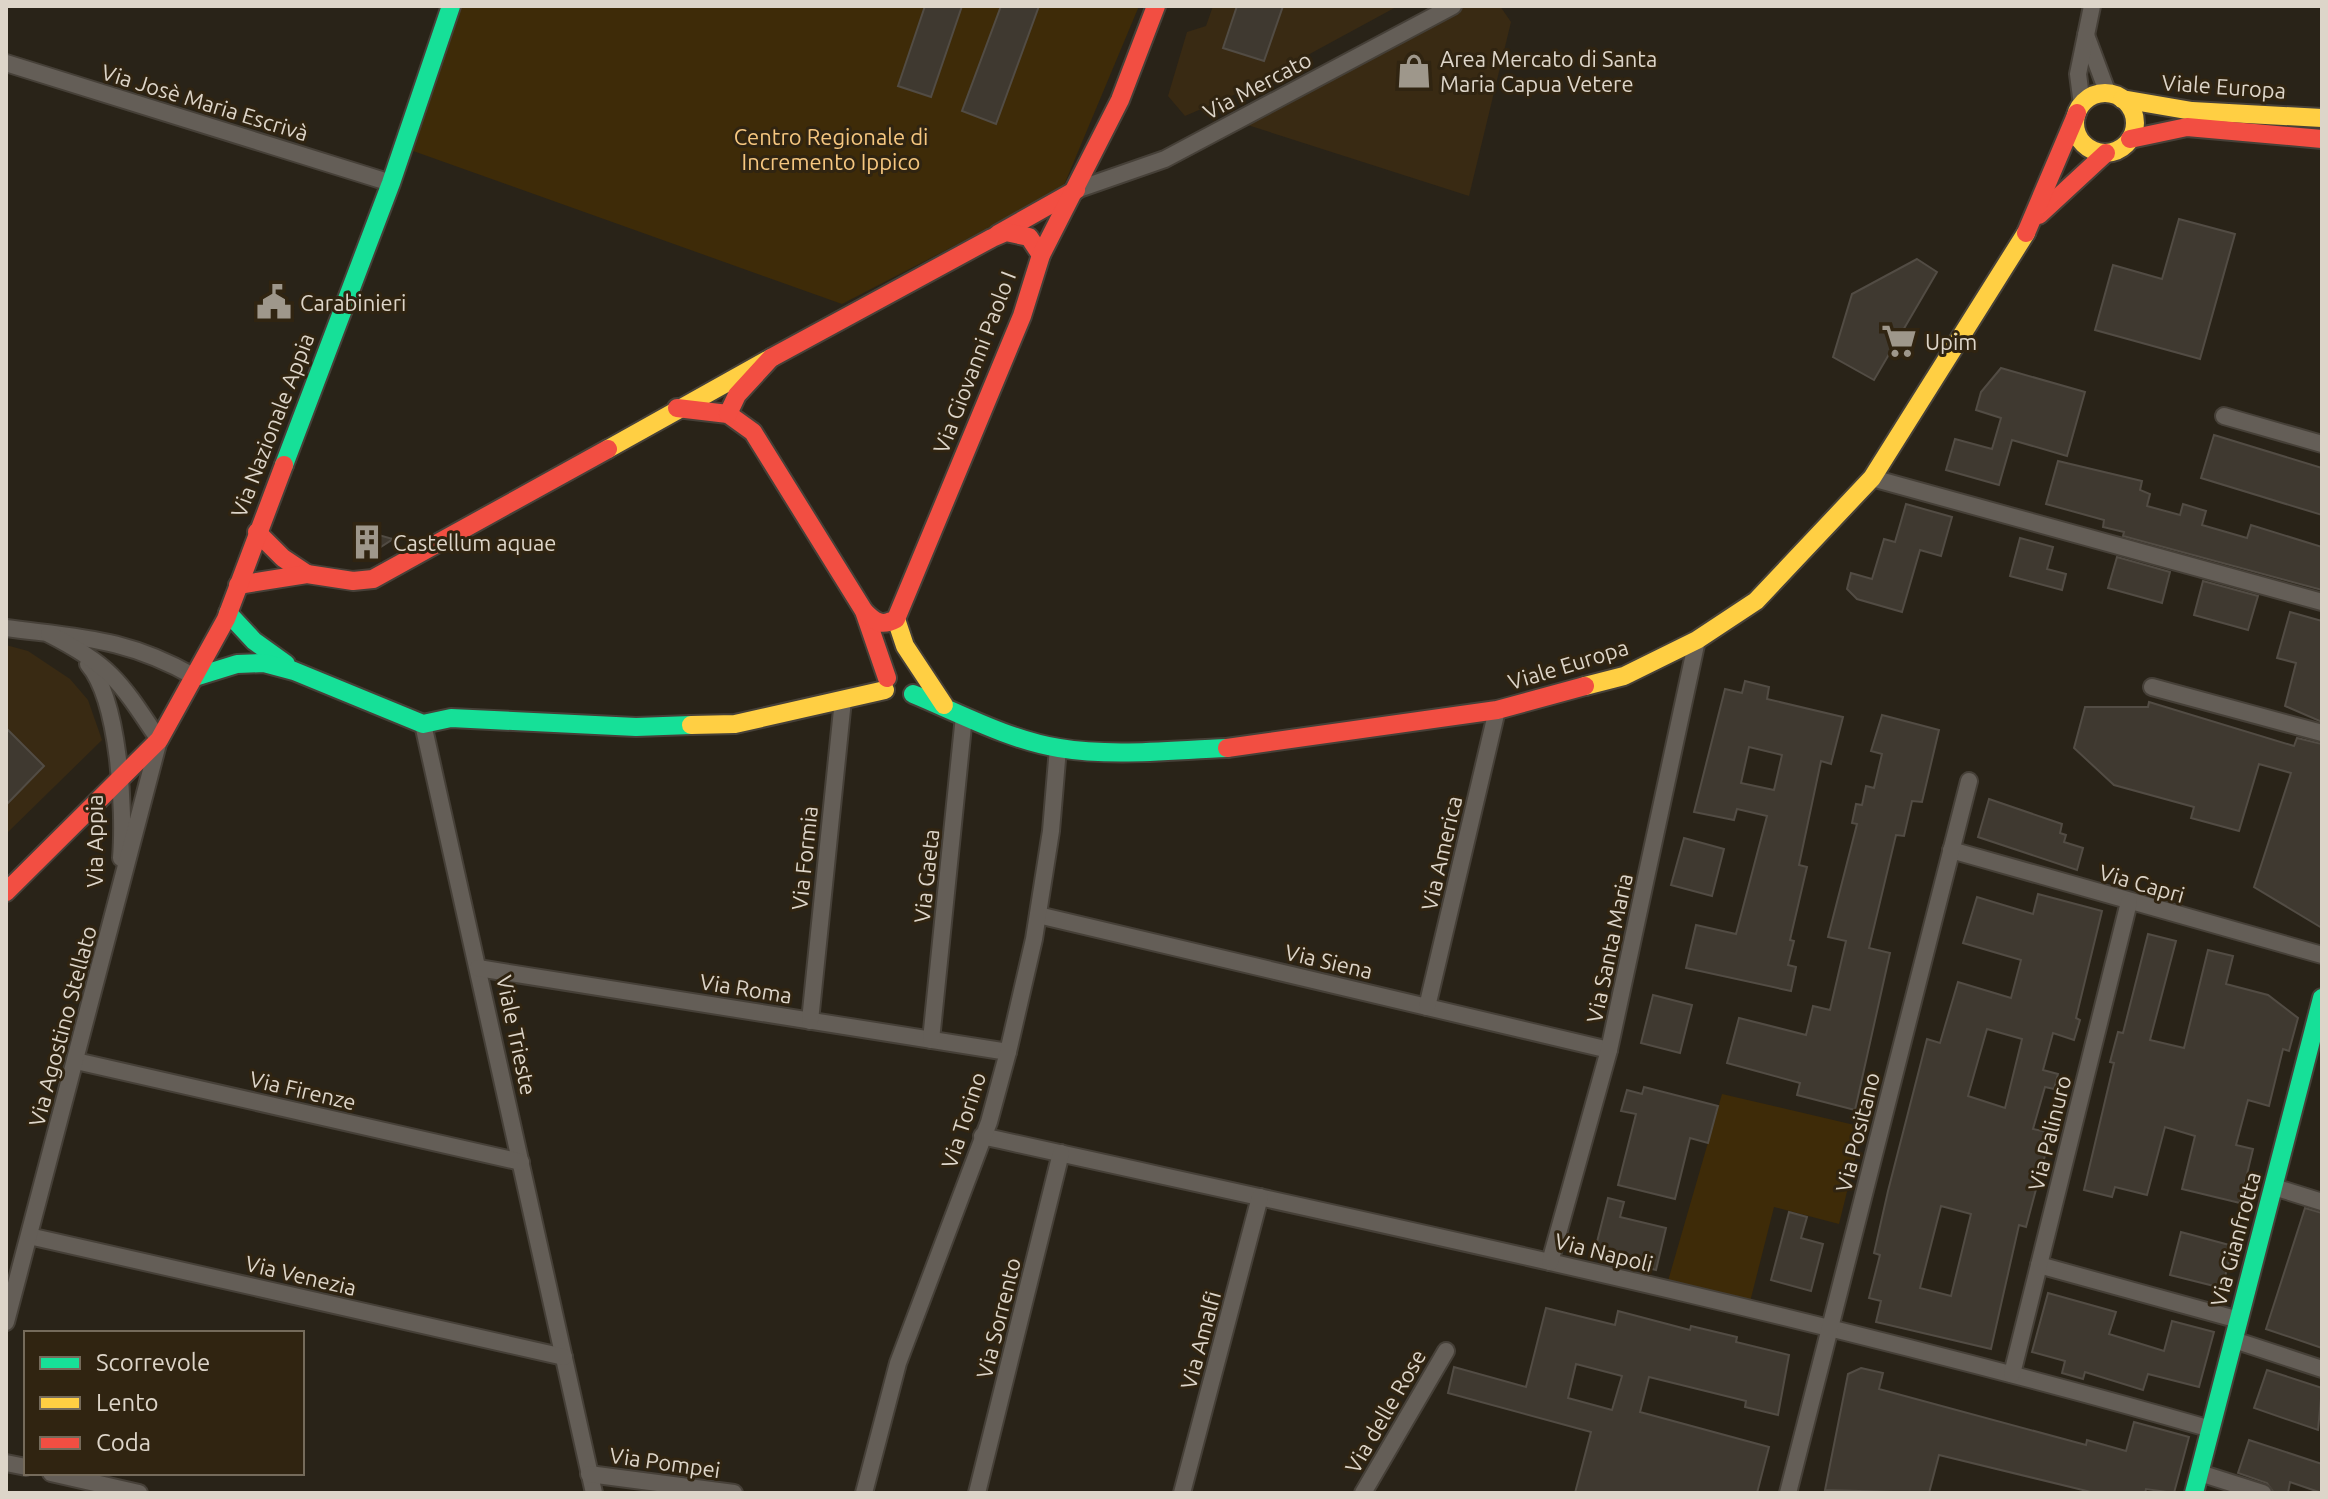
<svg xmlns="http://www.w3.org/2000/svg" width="2328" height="1499" viewBox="0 0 2328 1499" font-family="Ubuntu,sans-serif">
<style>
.built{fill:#392a13}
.park{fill:#3e2b08}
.building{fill:#3f3930;stroke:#524c44;stroke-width:2;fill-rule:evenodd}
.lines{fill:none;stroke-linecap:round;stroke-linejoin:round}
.street-casing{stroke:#464038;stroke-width:20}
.fast-casing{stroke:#464038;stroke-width:22}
.slow-casing{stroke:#464038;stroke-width:22}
.jam-casing{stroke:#464038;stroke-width:22}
.street{stroke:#645e57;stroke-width:16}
.fast{stroke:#16e098;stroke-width:18}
.slow{stroke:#ffcf43;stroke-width:18}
.jam{stroke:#f24e42;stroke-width:18}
.labels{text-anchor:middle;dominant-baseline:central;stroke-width:6;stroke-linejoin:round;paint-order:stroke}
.poi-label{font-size:22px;fill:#ddd5c9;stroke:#302411;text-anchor:start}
.street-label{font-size:22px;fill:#ddd5c9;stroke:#302411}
.park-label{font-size:22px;fill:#f6c780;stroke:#302411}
</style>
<rect width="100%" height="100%" fill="#292318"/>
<g class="built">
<polygon points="1213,6 1398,6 1236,94 1185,116 1168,96 1187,32 1206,26"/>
<polygon points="1453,6 1500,6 1511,22 1469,196 1235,121"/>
<polygon points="6,645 28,651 70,679 88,700 102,740 6,834"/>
</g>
<g class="park">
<polygon points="451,6 1139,6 1062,190 842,304 402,147"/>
<polygon points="1722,1094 1863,1127 1839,1224 1774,1207 1750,1302 1668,1281"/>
</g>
<g class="building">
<polygon points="925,6 962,6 931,97 898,86"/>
<polygon points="1001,6 1039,6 996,124 962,111"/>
<polygon points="1237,6 1283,6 1264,61 1223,48"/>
<polygon points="2179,219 2235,234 2200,359 2095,330 2113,265 2162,279"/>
<polygon points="1917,259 1937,272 1874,380 1833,357 1852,294"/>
<polygon points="2001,368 2085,392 2067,456 2012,440 1999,485 1946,470 1955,439 1992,449 2001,418 1976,410 1981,392"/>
<polygon points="2214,435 2322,468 2322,515 2201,478"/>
<polygon points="2058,461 2142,481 2140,490 2150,494 2147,506 2180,515 2183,504 2206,511 2202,525 2247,538 2251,525 2322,547 2322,590 2123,536 2124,532 2103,527 2104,520 2046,504"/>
<polygon points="1906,504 1952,517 1941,556 1920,550 1902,612 1857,599 1847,589 1851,573 1872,579 1884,539 1895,542"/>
<polygon points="361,530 393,539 370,554 355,550"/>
<polygon points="2020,538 2053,547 2047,569 2066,574 2062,590 2010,576"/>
<polygon points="2117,557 2170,572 2162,603 2108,588"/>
<polygon points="2203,581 2258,596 2248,630 2194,615"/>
<polygon points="2290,612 2322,621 2322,722 2285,706 2296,663 2277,658"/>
<path d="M1745 681 1769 687 1767 699 1843 717 1831 764 1821 761 1799 865 1807 867 1790 940 1794 941 1788 965 1796 967 1791 991 1686 968 1696 925 1736 934 1767 816 1737 809 1734 820 1694 812 1725 689 1742 693ZM1749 747 1782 755 1774 790 1741 783Z"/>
<polygon points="2149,702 2294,746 2297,738 2322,744 2322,928 2254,887 2291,773 2259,764 2239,831 2191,818 2194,807 2114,785 2074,748 2085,707 2148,707"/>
<polygon points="1882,715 1939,730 1922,802 1912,801 1904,836 1896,835 1869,948 1890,953 1855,1110 1797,1095 1800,1083 1727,1063 1739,1018 1806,1035 1813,1006 1830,1010 1846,941 1828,937 1857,824 1852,823 1856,804 1862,805 1866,786 1874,788 1882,754 1871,751"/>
<polygon points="6,728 44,766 6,805"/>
<polygon points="1989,799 2062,824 2060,833 2066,835 2064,842 2083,848 2077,870 1978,837"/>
<polygon points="1684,838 1724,849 1712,896 1671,885"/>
<path d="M2038 894 2102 911 2076 1018 2080 1020 2074 1040 2053 1033 2043 1070 2058 1074 2054 1089 2045 1087 2033 1129 2051 1133 2026 1227 2019 1225 1991 1349 1876 1322 1881 1301 1869 1298 1880 1255 1874 1253 1888 1191 1927 1039 1940 1043 1958 982 2011 998 2021 960 1963 943 1977 897 2033 914ZM1987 1029 2022 1039 2005 1108 1968 1096ZM1941 1206 1971 1214 1951 1296 1920 1288Z"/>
<polygon points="2148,934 2176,941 2150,1040 2184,1048 2208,950 2233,956 2226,984 2268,995 2298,1018 2289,1051 2283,1049 2269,1106 2248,1100 2236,1145 2253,1149 2240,1203 2182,1189 2195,1136 2165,1127 2147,1195 2115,1187 2112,1197 2084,1190 2114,1063 2110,1062 2118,1032 2123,1033"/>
<polygon points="1653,995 1692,1005 1680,1053 1641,1043"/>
<polygon points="1644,1087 1718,1106 1708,1143 1690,1138 1675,1199 1618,1185 1636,1114 1621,1111 1627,1090 1642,1094"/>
<polygon points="1608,1198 1624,1202 1620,1217 1666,1228 1656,1270 1594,1254"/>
<polygon points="2305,1208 2322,1213 2322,1348 2266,1329"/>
<polygon points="1789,1212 1807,1217 1801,1238 1823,1244 1811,1291 1771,1280"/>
<polygon points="2181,1232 2233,1246 2222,1288 2170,1275"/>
<polygon points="2048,1293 2116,1312 2109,1334 2164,1351 2172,1321 2214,1332 2199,1387 2148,1374 2143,1390 2085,1372 2083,1379 2062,1373 2065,1361 2032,1352"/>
<path d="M1546 1308 1615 1325 1618 1311 1690 1330 1691 1326 1737 1337 1736 1342 1789 1355 1778 1415 1745 1407 1746 1401 1649 1377 1640 1412 1769 1447 1757 1493H1575L1591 1432 1448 1393 1454 1367 1526 1387ZM1576 1364 1622 1376 1612 1410 1568 1398Z"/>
<polygon points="1861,1368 1883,1373 1879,1389 2086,1445 2087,1440 2126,1451 2134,1422 2189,1437 2174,1493 2146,1489 2145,1493 2095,1493 1939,1455 1929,1493 1825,1490 1848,1374"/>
<polygon points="2267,1370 2322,1388 2318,1430 2254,1408"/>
<polygon points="2249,1440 2322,1464 2322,1493 2290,1482 2288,1493 2274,1493 2267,1483 2238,1473"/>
</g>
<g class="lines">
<g class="street-casing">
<g id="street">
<polyline points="2086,35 2108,94"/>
<polyline points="6,63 391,183"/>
<polyline points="2082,105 2078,74 2092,6"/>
<polyline points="1076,190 1165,159 1453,6"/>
<polyline points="2224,416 2322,444"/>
<polyline points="1872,478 2322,602"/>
<path d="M6 628C82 638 126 638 195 677"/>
<path d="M88 664C119 700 125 810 121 858"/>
<polyline points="2152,687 2322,733"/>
<polyline points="423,724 594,1493"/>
<polyline points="1951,850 2322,955"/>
<polyline points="1038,915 1609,1050"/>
<polyline points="478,968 1008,1052"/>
<polyline points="1427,1007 1497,710"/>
<polyline points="810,1021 843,700"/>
<polyline points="931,1040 964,716"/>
<polyline points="76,1061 521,1162"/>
<path d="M982 1136C1393 1227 1806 1313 2211 1429"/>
<polyline points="2274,1187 2322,1202"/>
<polyline points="29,1236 564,1357"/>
<polyline points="1550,1262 1609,1050 1697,640"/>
<polyline points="2039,1265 2239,1320"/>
<path d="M6 1322 159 740C121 683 112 666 49 634"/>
<polyline points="2234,1340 2322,1369"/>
<polyline points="2012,1374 2129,902"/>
<polyline points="6,1463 26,1467"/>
<polyline points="51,1473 139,1493"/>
<polyline points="2200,1473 2263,1493"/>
<polyline points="589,1474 734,1493"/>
<polyline points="864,1493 898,1363 989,1122 1008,1052 1034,939 1051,831 1058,748"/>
<polyline points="977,1493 1061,1153"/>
<polyline points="1182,1493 1260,1197"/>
<polyline points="1363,1493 1446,1351"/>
<polyline points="1788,1493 1969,781"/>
</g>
</g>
<g class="fast-casing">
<g id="fast">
<polyline points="284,465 391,183 451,6"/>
<polyline points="228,613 254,641 286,664"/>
<polyline points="195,677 237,664 264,663 294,671 423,724 451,718 636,727 691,725"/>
<path d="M913 694C959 713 1009 740 1059 748 1113 757 1172 750 1227 748"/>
<polyline points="2194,1493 2322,998"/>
</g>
</g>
<g class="slow-casing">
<g id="slow">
<circle cx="2105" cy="123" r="30"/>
<polyline points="2122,99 2192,111 2322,118"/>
<polyline points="608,449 771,358"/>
<polyline points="896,619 905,646 944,705"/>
<polyline points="1585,686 1624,676 1697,640 1756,601 1872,478 2026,233"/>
<polyline points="691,725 735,724 885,690"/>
</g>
</g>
<g class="jam-casing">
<g id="jam">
<polyline points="2130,139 2187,127 2322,139"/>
<polyline points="2039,215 2106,153"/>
<polyline points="2026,233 2077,113"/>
<polyline points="998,234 1076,190"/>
<polyline points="677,408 728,414 753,432 864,611 887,678"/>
<polyline points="728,414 737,395 771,358 992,238 1006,232 1029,237 1041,255"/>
<polyline points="257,532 283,558 307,574"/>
<polyline points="238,585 307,574 353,581 373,579 608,449"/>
<path d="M864 611C875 622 881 627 896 619L1022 316 1041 255 1120 100 1156 6"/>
<polyline points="1227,748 1497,710 1585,686"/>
<polyline points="6,892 159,740 226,619 284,465"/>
</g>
</g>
<use href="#street" class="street"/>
<use href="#fast" class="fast"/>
<use href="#slow" class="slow"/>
<use href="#jam" class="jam"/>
</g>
<defs>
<g id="shop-bare" transform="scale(2.76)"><path d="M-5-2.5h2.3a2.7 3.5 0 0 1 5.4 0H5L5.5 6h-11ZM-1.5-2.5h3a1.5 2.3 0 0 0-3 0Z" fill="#9e978b" stroke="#302411" stroke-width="2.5" paint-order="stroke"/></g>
<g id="civic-bare" transform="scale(2.76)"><path d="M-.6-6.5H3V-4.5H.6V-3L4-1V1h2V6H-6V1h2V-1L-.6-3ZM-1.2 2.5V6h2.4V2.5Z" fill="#9e978b" stroke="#302411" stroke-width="2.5" paint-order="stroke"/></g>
<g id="supermarket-bare" transform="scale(2.76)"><path d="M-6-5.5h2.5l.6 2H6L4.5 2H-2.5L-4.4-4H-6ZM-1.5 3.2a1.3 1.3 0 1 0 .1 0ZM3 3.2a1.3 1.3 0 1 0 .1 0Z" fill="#9e978b" stroke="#302411" stroke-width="2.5" paint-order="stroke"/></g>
<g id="building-bare" transform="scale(2.76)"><path d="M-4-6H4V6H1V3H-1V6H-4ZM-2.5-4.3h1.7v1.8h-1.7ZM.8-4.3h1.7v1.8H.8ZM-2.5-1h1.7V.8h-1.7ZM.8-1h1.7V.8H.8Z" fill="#9e978b" stroke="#302411" stroke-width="2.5" paint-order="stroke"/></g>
</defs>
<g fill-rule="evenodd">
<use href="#shop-bare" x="1414" y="71"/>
<use href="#civic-bare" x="274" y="302"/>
<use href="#supermarket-bare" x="1899" y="341"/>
<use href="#building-bare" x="367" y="542"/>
</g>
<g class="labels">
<g class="poi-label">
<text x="1440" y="58">Area Mercato di Santa<tspan x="1440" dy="25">Maria Capua Vetere</tspan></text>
<text x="300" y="302">Carabinieri</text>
<text x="1925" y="341">Upim</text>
<text x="393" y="542">Castellum aquae</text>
</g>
<g class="street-label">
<text transform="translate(1257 85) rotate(-28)">Via Mercato</text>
<text transform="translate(2224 86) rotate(4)">Viale Europa</text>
<text transform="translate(205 102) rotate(17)">Via Josè Maria Escrivà</text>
<text transform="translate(974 362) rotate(-69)">Via Giovanni Paolo I</text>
<text transform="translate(272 425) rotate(-69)">Via Nazionale Appia</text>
<text transform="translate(1568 664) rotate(-17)">Viale Europa</text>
<text transform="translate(94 841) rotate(-90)">Via Appia</text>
<text transform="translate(1441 853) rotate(-77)">Via America</text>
<text transform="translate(804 858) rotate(-84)">Via Formia</text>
<text transform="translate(926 876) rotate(-84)">Via Gaeta</text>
<text transform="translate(2142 883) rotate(16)">Via Capri</text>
<text transform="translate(1609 948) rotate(-78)">Via Santa Maria</text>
<text transform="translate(1329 961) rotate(13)">Via Siena</text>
<text transform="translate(746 988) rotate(9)">Via Roma</text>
<text transform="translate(62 1026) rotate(-75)">Via Agostino Stellato</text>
<text transform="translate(517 1035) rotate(78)">Viale Trieste</text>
<text transform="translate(303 1090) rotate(13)">Via Firenze</text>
<text transform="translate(963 1120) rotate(-72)">Via Torino</text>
<text transform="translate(1857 1132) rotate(-76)">Via Positano</text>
<text transform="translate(2049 1133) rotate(-76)">Via Palinuro</text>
<text transform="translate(2235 1239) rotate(-75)">Via Gianfrotta</text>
<text transform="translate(1604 1252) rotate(14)">Via Napoli</text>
<text transform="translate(301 1275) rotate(13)">Via Venezia</text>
<text transform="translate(998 1318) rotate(-76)">Via Sorrento</text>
<text transform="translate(1200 1340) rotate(-75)">Via Amalfi</text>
<text transform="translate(1385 1411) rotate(-60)">Via delle Rose</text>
<text transform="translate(665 1462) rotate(8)">Via Pompei</text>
</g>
<g class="park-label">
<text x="831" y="136">Centro Regionale di<tspan x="831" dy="25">Incremento Ippico</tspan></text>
</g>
</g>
<rect width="2328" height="1499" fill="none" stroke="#ddd5c9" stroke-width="16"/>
<rect x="24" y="1331" width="280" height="144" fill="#302411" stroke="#756b5b" stroke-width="2"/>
<rect x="40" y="1357" width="40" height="12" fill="#16e098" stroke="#756b5b" stroke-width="2"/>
<text x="96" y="1371" font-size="24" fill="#ddd5c9">Scorrevole</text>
<rect x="40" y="1397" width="40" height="12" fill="#ffcf43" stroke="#756b5b" stroke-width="2"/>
<text x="96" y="1411" font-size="24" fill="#ddd5c9">Lento</text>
<rect x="40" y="1437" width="40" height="12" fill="#f24e42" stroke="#756b5b" stroke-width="2"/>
<text x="96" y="1451" font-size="24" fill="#ddd5c9">Coda</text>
</svg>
